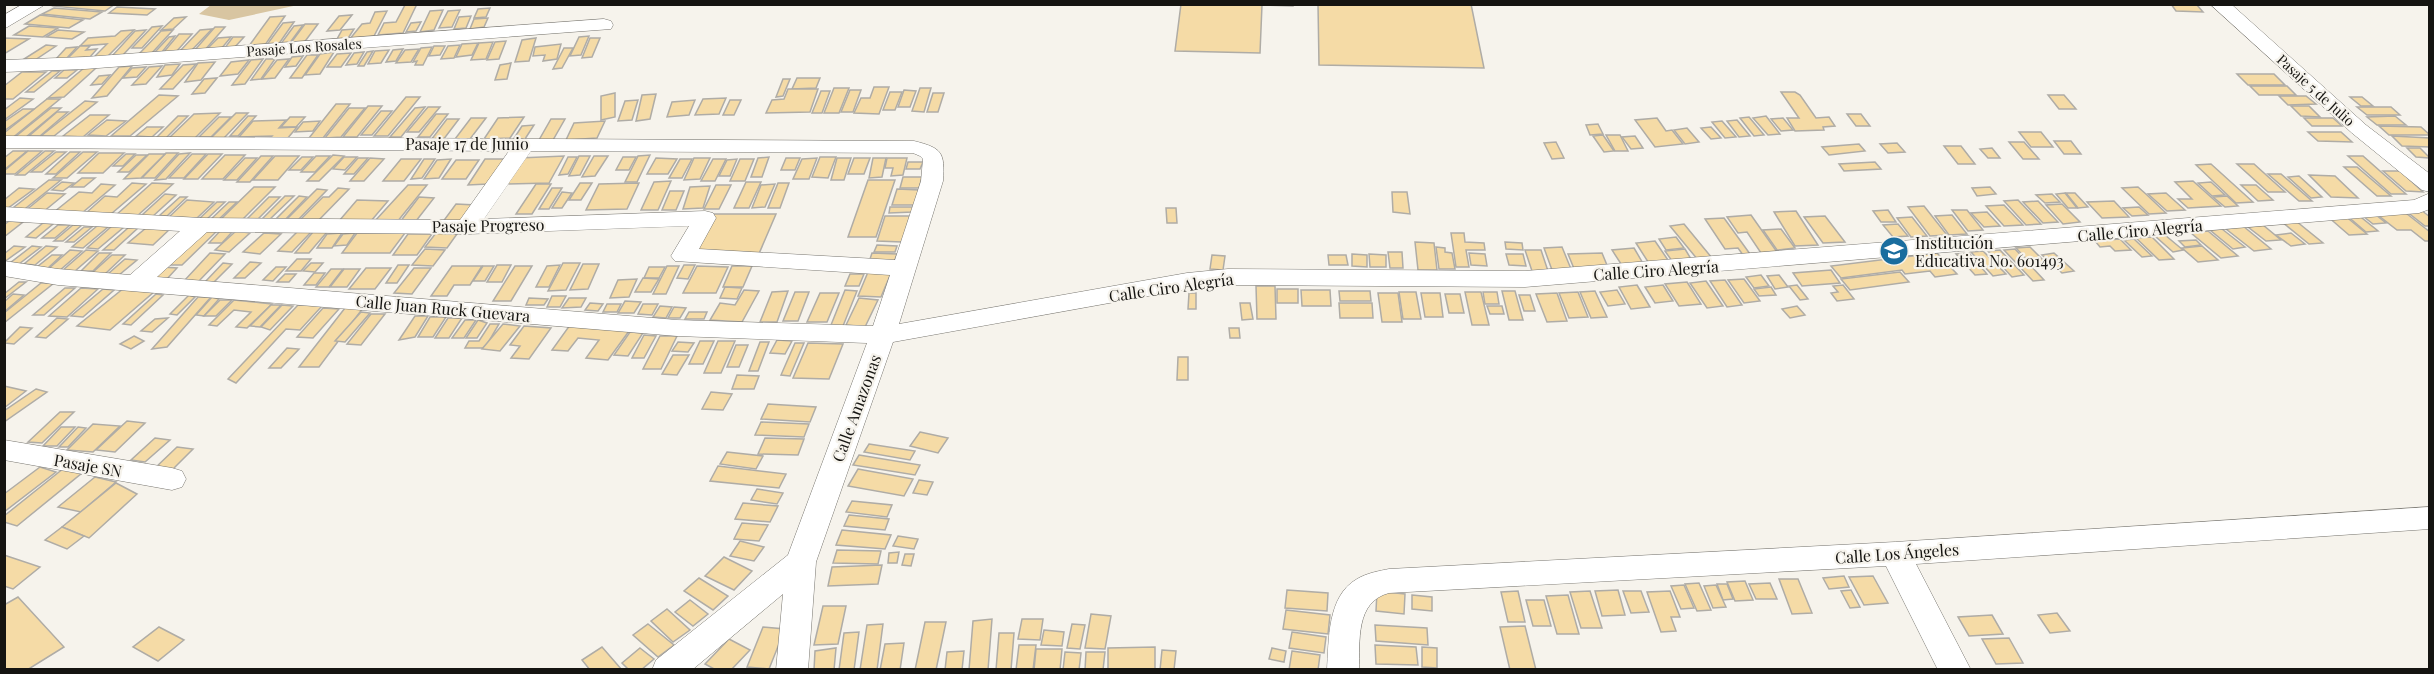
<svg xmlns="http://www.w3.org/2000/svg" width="2434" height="674" viewBox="0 0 2434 674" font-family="'Playfair Display',serif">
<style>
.green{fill:#d8c5a1}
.building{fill:#f5dba6;stroke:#afaca6;stroke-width:1.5}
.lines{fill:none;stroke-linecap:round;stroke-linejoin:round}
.street-casing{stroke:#787670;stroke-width:1}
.street{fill:#fff;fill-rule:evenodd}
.labels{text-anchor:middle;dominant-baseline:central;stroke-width:4.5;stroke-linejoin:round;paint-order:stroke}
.far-street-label{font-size:14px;fill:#151411;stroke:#f6f3ec}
.street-label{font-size:16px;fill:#151411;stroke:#f6f3ec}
.poi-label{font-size:16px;fill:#151411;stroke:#f6f3ec;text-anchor:start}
</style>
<rect width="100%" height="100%" fill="#f6f3ec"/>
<polygon class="green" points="211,5 211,4 298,5 229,20 199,14"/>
<g class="building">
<polygon points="55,4 115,4 105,11 53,6"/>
<polygon points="417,4 403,33 378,35 384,23 396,22 405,5"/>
<polygon points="1181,4 1293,4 1293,6 1262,5 1260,53 1175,51"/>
<polygon points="1318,4 1471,4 1484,68 1319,65"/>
<polygon points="2171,4 2197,5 2203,12 2176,11"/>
<polygon points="117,7 155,9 147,15 109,13"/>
<polygon points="54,8 102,12 90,19 42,14"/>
<polygon points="490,8 486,17 474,18 478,9"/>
<polygon points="443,10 434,30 420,32 430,11"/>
<polygon points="460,10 452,27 439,28 448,11"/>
<polygon points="387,11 374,36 349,40 362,24 370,23 375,12"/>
<polygon points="40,15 83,20 69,28 25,24"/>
<polygon points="352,15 340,30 327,31 339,16"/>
<polygon points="285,16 265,45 249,46 270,17"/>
<polygon points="471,16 466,28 454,29 459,17"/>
<polygon points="186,17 173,29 161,30 174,18"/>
<polygon points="488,18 484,27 470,29 474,19"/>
<polygon points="294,22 278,45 266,46 283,23"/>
<polygon points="421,22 416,31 406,32 411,23"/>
<polygon points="305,24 318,24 303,44 290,44"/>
<polygon points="303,25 289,44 280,45 294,26"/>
<polygon points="29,26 58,28 43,37 14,35"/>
<polygon points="162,26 142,48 132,48 152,27"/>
<polygon points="215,27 225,27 204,51 194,51"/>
<polygon points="212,29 191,51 179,52 200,30"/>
<polygon points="354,29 347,40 336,41 342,30"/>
<polygon points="58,30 84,32 72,39 46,37"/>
<polygon points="134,30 107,57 93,58 107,44 80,46 88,38 115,36 121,31"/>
<polygon points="146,30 123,55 112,56 135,31"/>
<polygon points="173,30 151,54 139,54 161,31"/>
<polygon points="179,34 192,34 176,52 163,53"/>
<polygon points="175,36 162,52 155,52 169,37"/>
<polygon points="589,36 581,55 570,56 579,37"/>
<polygon points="231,37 221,49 207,49 218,38"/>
<polygon points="233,37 244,37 234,48 224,49"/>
<polygon points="4,38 29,39 4,54"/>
<polygon points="536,38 529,61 515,62 522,40"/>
<polygon points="590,38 600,38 592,57 582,58"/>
<polygon points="506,41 499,59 487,60 495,42"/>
<polygon points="493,42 486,59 471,60 479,43"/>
<polygon points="478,43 472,55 456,57 462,44"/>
<polygon points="561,44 557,59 543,61 545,55 533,56 535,47"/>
<polygon points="46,45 56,46 35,60 24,59"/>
<polygon points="460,45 454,58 441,59 448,46"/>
<polygon points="80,46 90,46 86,50 97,49 90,57 68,58"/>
<polygon points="434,46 445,46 440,55 429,56"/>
<polygon points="77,47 66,59 55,60 66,48"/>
<polygon points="432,47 423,65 415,65 417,61 413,62 421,48"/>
<polygon points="564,48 573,48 562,68 553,69"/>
<polygon points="403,49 396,61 386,62 393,50"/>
<polygon points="419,49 411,62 396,63 405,50"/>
<polygon points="389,50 381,63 368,64 375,51"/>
<polygon points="373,51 364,66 358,66 367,52"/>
<polygon points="334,52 320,74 305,75 320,54"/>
<polygon points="364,52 357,64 346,65 354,53"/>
<polygon points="351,53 341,67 327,67 337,54"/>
<polygon points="307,55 318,55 302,78 290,78"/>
<polygon points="303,56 296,66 285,67 292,57"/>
<polygon points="263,59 245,84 232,85 251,60"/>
<polygon points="266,59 275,59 261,79 251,80"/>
<polygon points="289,59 275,78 262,79 277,60"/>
<polygon points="249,60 238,74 220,76 231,62"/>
<polygon points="215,62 201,80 185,82 198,63"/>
<polygon points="511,63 507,79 495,80 500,65"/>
<polygon points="180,64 172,75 157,77 165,65"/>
<polygon points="196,64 173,89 160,89 183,65"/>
<polygon points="132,66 107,96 92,98 119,67"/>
<polygon points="162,66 146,84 132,85 149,67"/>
<polygon points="146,67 137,77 123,78 132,68"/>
<polygon points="84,68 96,68 64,97 48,98"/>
<polygon points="64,70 77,70 67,78 55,78"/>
<polygon points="52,71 60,71 34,92 26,92"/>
<polygon points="22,72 46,72 13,99 4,99 4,86"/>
<polygon points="2237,74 2274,74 2285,85 2248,85"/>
<polygon points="110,75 102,84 91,85 99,76"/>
<polygon points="217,78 205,93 192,94 204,79"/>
<polygon points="797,78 820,78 816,88 792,89"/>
<polygon points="783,79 790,79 783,96 776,97"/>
<polygon points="2250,86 2287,86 2296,95 2259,95"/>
<polygon points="874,87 889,87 879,114 854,113 861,98 870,98"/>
<polygon points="834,88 849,88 839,113 824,113"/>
<polygon points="920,88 931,88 924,112 912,111"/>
<polygon points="788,89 818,89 810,112 766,113 772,100 784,99"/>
<polygon points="850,90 861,90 853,112 841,112"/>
<polygon points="904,90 916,91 910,107 898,107"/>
<polygon points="821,91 830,91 822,113 812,113"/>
<polygon points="890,92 902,92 895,110 883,110"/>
<polygon points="1781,92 1795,92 1800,95 1816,118 1829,117 1835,126 1823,127 1824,130 1795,131 1787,118 1799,118"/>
<polygon points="615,93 615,117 601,120 601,96"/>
<polygon points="933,93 944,93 938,112 927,112"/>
<polygon points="656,94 650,119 636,121 642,95"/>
<polygon points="159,95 178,96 130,136 111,136"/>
<polygon points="2048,95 2064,95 2076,109 2059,109"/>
<polygon points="2279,96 2306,96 2316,104 2288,105"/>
<polygon points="406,97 420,97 388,136 374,136"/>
<polygon points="2350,97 2362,97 2373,106 2361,106"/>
<polygon points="20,98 33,99 4,120 4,110"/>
<polygon points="726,98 719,114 695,115 703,99"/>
<polygon points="47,99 60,99 11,139 4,139 4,133"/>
<polygon points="638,100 632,120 618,121 625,101"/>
<polygon points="695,100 689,115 667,117 672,102"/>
<polygon points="730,100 741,100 734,115 723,115"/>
<polygon points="85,101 97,102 54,136 41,136"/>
<polygon points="336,104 350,104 323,138 309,138"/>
<polygon points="368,106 382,106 357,137 343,137"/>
<polygon points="2291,106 2309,106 2320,117 2301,116"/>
<polygon points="425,107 401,137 390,137 415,108"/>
<polygon points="428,107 440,107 419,132 407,132"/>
<polygon points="2357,107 2391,107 2400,115 2367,115"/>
<polygon points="51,108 61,108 26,137 15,137"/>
<polygon points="349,108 365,108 341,137 325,138"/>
<polygon points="23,109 34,109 4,131 4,122"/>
<polygon points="381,111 392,111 372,135 361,135"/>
<polygon points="57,112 68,112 40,136 29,136"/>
<polygon points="220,113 195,138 168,139 194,114"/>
<polygon points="236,113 248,113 224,138 211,138"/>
<polygon points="436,114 448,114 430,137 418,137"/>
<polygon points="1847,114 1861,114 1870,126 1856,126"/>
<polygon points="90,115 109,115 83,137 63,136"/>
<polygon points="178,116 188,116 165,139 155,139"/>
<polygon points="248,116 256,116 238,136 230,136"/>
<polygon points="1766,116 1780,134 1768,135 1753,118"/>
<polygon points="2395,116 2406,125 2377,125 2367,117"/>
<polygon points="219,117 231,117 211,137 199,137"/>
<polygon points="290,117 305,117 296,127 281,127"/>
<polygon points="524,117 510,138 484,139 498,118"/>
<polygon points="1749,117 1764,135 1754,136 1740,118"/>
<polygon points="471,118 486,118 470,139 455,139"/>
<polygon points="1657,118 1666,131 1672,130 1683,144 1655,147 1635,120"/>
<polygon points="1783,118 1793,130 1781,131 1771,119"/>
<polygon points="2304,118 2333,118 2342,126 2312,126"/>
<polygon points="447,119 459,119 443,140 431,140"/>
<polygon points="551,119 565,119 553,140 539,140"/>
<polygon points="107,120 126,121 106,136 88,135"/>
<polygon points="286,120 279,128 297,127 287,139 269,139 272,136 239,137 253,121"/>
<polygon points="1737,120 1750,136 1739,137 1727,121"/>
<polygon points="320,121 313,131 295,132 303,122"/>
<polygon points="605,121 597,138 566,140 574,123"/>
<polygon points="1722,121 1736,137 1725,138 1712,122"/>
<polygon points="1598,124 1603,134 1590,135 1586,125"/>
<polygon points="534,125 525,139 513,140 522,126"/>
<polygon points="2379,126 2421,127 2430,135 2389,135"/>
<polygon points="147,127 163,127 152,137 136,136"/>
<polygon points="1711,127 1721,138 1711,139 1701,128"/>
<polygon points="1687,128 1699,142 1685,144 1674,130"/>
<polygon points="2019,132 2041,132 2053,147 2031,147"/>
<polygon points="2308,132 2341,132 2352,142 2318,141"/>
<polygon points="1603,135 1614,151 1604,152 1593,136"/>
<polygon points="1606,135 1620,135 1628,151 1615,151"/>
<polygon points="1635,136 1643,148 1631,149 1622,137"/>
<polygon points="2392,136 2430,138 2430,147 2402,146"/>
<polygon points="2054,141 2071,141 2081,154 2064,154"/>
<polygon points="1556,142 1564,158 1552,159 1544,143"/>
<polygon points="2009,142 2024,142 2039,159 2023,159"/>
<polygon points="1897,143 1905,152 1888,153 1880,144"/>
<polygon points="1859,144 1865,151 1829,155 1822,147"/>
<polygon points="1944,146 1961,146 1975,164 1958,164"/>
<polygon points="1992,148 2000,158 1988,158 1980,149"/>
<polygon points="2407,148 2420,148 2430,158 2416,157"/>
<polygon points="13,151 27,151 4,170 4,158"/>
<polygon points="28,151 42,151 15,174 4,174 4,171"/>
<polygon points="45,151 54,151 25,175 16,175"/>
<polygon points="56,152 66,152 42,172 31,172"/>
<polygon points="70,152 80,152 56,174 46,174"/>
<polygon points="83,152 97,152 67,178 53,178"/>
<polygon points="99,153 124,153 103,173 78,173"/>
<polygon points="166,153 178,153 155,178 142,178"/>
<polygon points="190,153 166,179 155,180 179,154"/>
<polygon points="126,154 135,154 123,166 113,166"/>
<polygon points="149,154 165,154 141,178 124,179"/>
<polygon points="192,154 206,154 184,178 169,178"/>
<polygon points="208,154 222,154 198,179 184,179"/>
<polygon points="136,155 147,155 129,172 118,172"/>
<polygon points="225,155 245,155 223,179 202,179"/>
<polygon points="333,155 344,156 319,181 307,181"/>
<polygon points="650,155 637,182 625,182 638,156"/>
<polygon points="261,156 273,156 250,182 237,182"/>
<polygon points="275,156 299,156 278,180 253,180"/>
<polygon points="316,156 330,156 315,172 301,172"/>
<polygon points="564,156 549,183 503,184 519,158"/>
<polygon points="579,156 590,156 580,175 569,176"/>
<polygon points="594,156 608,156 595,176 582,177"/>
<polygon points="2348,156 2363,156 2406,194 2391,194"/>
<polygon points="302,157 313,157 301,170 289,170"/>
<polygon points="344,157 357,157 345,170 333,169"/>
<polygon points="568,157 577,157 568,174 559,175"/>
<polygon points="623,157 636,157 629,170 616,170"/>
<polygon points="769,157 762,177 751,177 758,158"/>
<polygon points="820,157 836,157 828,178 812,177"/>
<polygon points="245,158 257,158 237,180 224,180"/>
<polygon points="358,158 368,158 354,174 344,174"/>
<polygon points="370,158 384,159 364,181 350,181"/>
<polygon points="656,158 677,159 668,174 647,174"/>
<polygon points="694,158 710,158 700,179 684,180"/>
<polygon points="786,158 800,158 795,170 781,170"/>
<polygon points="817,158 809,179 793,179 802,159"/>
<polygon points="837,158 851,158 844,180 831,180"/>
<polygon points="854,158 870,158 864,174 848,174"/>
<polygon points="873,158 886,158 882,177 869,178"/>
<polygon points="887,158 907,158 903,175 891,176 893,168 885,168"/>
<polygon points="401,159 421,159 404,181 383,181"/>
<polygon points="424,159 435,159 422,178 411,179"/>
<polygon points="451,159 439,178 424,179 437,160"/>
<polygon points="485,159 505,159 488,184 468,185"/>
<polygon points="680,159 692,159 682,178 669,178"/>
<polygon points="713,159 726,159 715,181 701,181"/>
<polygon points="737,159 730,176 719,176 727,160"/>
<polygon points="740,159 754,159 745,181 730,181"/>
<polygon points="456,160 479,160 466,179 442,179"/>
<polygon points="908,162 923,162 920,169 906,169"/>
<polygon points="1875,162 1881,169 1844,171 1839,164"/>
<polygon points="2211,164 2253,202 2236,203 2196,165"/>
<polygon points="2237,164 2254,164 2285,192 2268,192"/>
<polygon points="2344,167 2357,167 2391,196 2377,196"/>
<polygon points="2383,171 2400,171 2423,192 2406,191"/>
<polygon points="2268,174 2281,174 2312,201 2299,201"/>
<polygon points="2309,175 2335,176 2358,198 2331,197"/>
<polygon points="2299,176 2322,197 2311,198 2288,177"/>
<polygon points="903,177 922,177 919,188 900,188"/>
<polygon points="82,178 95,178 84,187 71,187"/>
<polygon points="49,180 61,180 21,212 9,211"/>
<polygon points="868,180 895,180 876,237 848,237"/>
<polygon points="671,181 658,210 641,210 654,182"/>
<polygon points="2193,181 2221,206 2188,208 2178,199 2192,199 2175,182"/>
<polygon points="62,182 74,183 63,191 52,190"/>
<polygon points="746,182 761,182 749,208 734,208"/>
<polygon points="2211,182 2225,195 2212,196 2198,183"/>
<polygon points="132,183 146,184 111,214 86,213 105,196 117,197"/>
<polygon points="152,183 173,184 137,216 115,216"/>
<polygon points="580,183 592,183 581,200 569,200"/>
<polygon points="639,183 627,209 586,210 599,184"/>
<polygon points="778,183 789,183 780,208 768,208"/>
<polygon points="101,184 115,185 82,213 54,212 79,192 92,193"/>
<polygon points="536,184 551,184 532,214 516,214"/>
<polygon points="775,184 765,207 752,208 761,185"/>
<polygon points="408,185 427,185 397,222 374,222"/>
<polygon points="716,185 731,185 719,209 704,209"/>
<polygon points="2241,185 2256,185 2273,200 2258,201"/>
<polygon points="710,186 703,208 683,209 690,187"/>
<polygon points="254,187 275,187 241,221 220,220"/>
<polygon points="1990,187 1996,194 1977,196 1972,188"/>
<polygon points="2138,187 2147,195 2166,213 2149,214 2122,188"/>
<polygon points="19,188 34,189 4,211 4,200"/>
<polygon points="338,188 349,189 316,223 298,222 323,197 329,197"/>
<polygon points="552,188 562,188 549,209 539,209"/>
<polygon points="317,189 327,190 296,222 285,221"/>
<polygon points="897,189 920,190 915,205 892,205"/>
<polygon points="670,191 684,191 676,210 662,210"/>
<polygon points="562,192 572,193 562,208 552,208"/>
<polygon points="1392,192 1407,192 1410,214 1393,212"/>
<polygon points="47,193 65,194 43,212 25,211"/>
<polygon points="2065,193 2077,208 2068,208 2056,194"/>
<polygon points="2066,193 2075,193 2088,207 2078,208"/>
<polygon points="2166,193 2185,210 2167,211 2148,194"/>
<polygon points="165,194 176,195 152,217 141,216"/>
<polygon points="2052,194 2060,202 2045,203 2036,195"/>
<polygon points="285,196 294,196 269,220 261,220"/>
<polygon points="299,196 307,197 283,222 274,221"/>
<polygon points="2227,196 2238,206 2225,207 2213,197"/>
<polygon points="180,197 187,197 167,216 159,216"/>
<polygon points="269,197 280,197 258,219 247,219"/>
<polygon points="419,197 434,198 416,221 400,222"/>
<polygon points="187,200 214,202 197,218 169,217"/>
<polygon points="357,200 388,201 371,221 339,221"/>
<polygon points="2018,200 2041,224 2026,225 2004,201"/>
<polygon points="2038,201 2058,222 2043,223 2023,202"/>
<polygon points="2114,201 2129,217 2102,218 2087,202"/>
<polygon points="217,202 225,202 207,219 199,219"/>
<polygon points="229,202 237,202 217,221 209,221"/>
<polygon points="456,204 475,205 458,224 442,223"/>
<polygon points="2062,204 2080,222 2063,224 2046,205"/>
<polygon points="2004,205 2023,225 2004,226 1986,206"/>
<polygon points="1924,206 1947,235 1930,236 1908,207"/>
<polygon points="890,207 914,207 913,212 889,213"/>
<polygon points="2139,207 2148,215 2132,216 2123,208"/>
<polygon points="1166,208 1176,208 1177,223 1167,223"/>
<polygon points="1888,210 1896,222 1881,222 1873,211"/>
<polygon points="1952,210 1967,210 1983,230 1968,231"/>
<polygon points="2402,210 2430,232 2430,241 2425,241 2411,230 2397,230 2374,212"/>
<polygon points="2421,210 2430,217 2430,226 2425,226 2406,211"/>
<polygon points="1796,211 1818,245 1795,246 1774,212"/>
<polygon points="1987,212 2000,226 1984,227 1971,213"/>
<polygon points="712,214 776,214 758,256 691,255"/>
<polygon points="2345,214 2357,214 2378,231 2366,232"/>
<polygon points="1751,215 1777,252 1761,253 1747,232 1738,233 1727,217"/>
<polygon points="1952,215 1967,234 1949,235 1935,216"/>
<polygon points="2344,215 2367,234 2349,235 2327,216"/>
<polygon points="2376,215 2386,223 2373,224 2363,216"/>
<polygon points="885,216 910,216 902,242 877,241"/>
<polygon points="1825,216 1845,242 1823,243 1804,217"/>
<polygon points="1912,217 1927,236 1911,237 1897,218"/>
<polygon points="1724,218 1750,254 1743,255 1738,248 1725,249 1705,219"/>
<polygon points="9,221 23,222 4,237 4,225"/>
<polygon points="2296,221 2323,243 2309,244 2282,222"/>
<polygon points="43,223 53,224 36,238 26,237"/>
<polygon points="1684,224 1712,258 1698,260 1670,226"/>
<polygon points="1898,224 1908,236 1893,237 1883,225"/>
<polygon points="58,225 70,225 55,238 42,238"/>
<polygon points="73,225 82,225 63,241 54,241"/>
<polygon points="2263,225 2281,240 2266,241 2248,227"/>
<polygon points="97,226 108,227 83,248 72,247"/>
<polygon points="112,226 124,227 98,249 87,248"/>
<polygon points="2243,226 2271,249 2254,251 2226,229"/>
<polygon points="84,227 92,227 74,242 66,242"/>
<polygon points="128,228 138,228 114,250 103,250"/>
<polygon points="146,228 170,229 153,245 128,243"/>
<polygon points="1781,229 1795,248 1777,250 1763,230"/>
<polygon points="2222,229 2245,247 2233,249 2210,230"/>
<polygon points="199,230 217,231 182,265 163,265"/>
<polygon points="220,231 232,232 222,243 209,243"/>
<polygon points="236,231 250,233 229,252 215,250"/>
<polygon points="298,231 312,231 292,252 278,251"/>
<polygon points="2208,231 2238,256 2221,258 2191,233"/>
<polygon points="313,232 327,232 309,253 295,253"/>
<polygon points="264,233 281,234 260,254 243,252"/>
<polygon points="342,233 332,248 317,248 327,234"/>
<polygon points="355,233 347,245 334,246 343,234"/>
<polygon points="357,233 405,233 390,253 342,253"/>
<polygon points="436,233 457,234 447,248 425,247"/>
<polygon points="1451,233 1464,233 1465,242 1484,243 1485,250 1466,250 1469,267 1456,267"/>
<polygon points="2291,233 2305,244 2291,246 2276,235"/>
<polygon points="408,234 432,234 417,255 393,255"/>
<polygon points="2165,235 2183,250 2173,252 2155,236"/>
<polygon points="1676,237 1684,248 1666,250 1659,239"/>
<polygon points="2152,237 2174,259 2159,260 2136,238"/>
<polygon points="2120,239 2131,250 2115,251 2110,246 2100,247 2095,241"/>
<polygon points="2134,239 2152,256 2142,257 2124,240"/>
<polygon points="2196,240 2201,245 2185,247 2179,241"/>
<polygon points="1655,241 1670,263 1650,265 1636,243"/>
<polygon points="1415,242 1434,243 1437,270 1418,270"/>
<polygon points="1505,242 1522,243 1523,250 1506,249"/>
<polygon points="877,245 897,246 895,252 874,252"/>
<polygon points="14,246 25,247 4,262 4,254"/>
<polygon points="32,246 41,247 19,264 10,263"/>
<polygon points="46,246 57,247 35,265 24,264"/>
<polygon points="2202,246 2218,260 2198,262 2182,248"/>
<polygon points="1436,247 1445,248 1445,252 1452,253 1455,269 1439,269"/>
<polygon points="1562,247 1571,269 1552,270 1544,248"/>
<polygon points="2030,247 2050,267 2035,268 2016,248"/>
<polygon points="1634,248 1644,265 1623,267 1612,250"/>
<polygon points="425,249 445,250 433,266 412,265"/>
<polygon points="1685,249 1691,259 1672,261 1665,251"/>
<polygon points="2015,249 2044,280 2033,281 2004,250"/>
<polygon points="70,250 82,251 59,271 47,270"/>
<polygon points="86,250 98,251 75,271 62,271"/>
<polygon points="1525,250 1541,250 1548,271 1532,271"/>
<polygon points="2000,250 2024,275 2012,277 1988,251"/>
<polygon points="1983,251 2006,274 1993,276 1971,252"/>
<polygon points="1388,252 1402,252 1403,268 1390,268"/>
<polygon points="99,253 111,253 93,271 81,271"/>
<polygon points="210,253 225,254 197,283 183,282"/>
<polygon points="872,253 897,254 894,262 869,262"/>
<polygon points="1469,253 1485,254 1487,266 1471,265"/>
<polygon points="1602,253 1609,270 1575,271 1568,254"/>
<polygon points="1937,253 1957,274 1935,277 1930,271 1905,274 1902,270 1841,278 1831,266"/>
<polygon points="1969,253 1987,274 1975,275 1956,254"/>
<polygon points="2054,253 2074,271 2062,273 2042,255"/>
<polygon points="1352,254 1367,255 1367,267 1352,266"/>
<polygon points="1369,254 1386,255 1386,267 1370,267"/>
<polygon points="1506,254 1523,254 1526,266 1509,265"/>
<polygon points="52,255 62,255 48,268 37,267"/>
<polygon points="112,255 125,255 105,274 92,273"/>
<polygon points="1212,255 1225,256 1223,270 1210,269"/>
<polygon points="1328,255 1346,255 1348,265 1329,265"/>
<polygon points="125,259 137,260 119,275 108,274"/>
<polygon points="297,259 311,259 301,271 286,271"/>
<polygon points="250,262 261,263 245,278 234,278"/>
<polygon points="223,263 232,264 214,282 205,282"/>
<polygon points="311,263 323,263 315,272 303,271"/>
<polygon points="563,263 580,263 566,290 548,291"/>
<polygon points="583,264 599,264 588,289 570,290"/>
<polygon points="398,265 409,265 397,283 386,283"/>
<polygon points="497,265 511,265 502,282 487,282"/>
<polygon points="560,265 549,287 536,287 547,266"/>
<polygon points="684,265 695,265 688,279 677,278"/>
<polygon points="452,266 482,266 470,285 454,285 447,296 431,296"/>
<polygon points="483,266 494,266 485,281 473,281"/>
<polygon points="515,266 532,266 511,301 493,301"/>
<polygon points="667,266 679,266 666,294 653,294"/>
<polygon points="697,266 728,267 716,293 683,293"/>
<polygon points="732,266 752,266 743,287 723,287"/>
<polygon points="162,267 177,268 166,280 150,279"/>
<polygon points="276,267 286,267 273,281 263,280"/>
<polygon points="649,267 665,267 659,278 644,278"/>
<polygon points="366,268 391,268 375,289 349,289"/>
<polygon points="414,268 431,268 412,294 394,293"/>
<polygon points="331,269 343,269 329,287 316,287"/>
<polygon points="344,269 360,269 347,287 330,287"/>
<polygon points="1831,270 1840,283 1802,286 1793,273"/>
<polygon points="868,272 891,273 881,297 858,296"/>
<polygon points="1900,272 1909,282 1850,290 1841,279"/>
<polygon points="314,273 325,273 316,285 304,285"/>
<polygon points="285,274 296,274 289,282 277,282"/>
<polygon points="850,274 864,274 859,286 845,286"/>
<polygon points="1761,275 1769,286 1754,288 1746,277"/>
<polygon points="1779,275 1788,287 1775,289 1767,276"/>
<polygon points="643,278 659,279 651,292 635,292"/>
<polygon points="637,279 629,297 610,298 618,280"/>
<polygon points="1744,279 1760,301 1744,303 1728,280"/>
<polygon points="1725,280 1742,305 1727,307 1710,281"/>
<polygon points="1706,281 1723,306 1707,308 1690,283"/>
<polygon points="19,282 26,282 4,299 4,294"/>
<polygon points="1687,282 1701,304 1679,306 1665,284"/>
<polygon points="41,283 54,283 4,323 4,313"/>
<polygon points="1637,285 1650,307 1631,309 1619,287"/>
<polygon points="1663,285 1673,301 1655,303 1645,287"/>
<polygon points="1797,285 1808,299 1800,300 1789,286"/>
<polygon points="1843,285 1854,299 1837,301 1831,293 1838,292 1833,286"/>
<polygon points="1256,286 1275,286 1276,319 1257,319"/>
<polygon points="725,287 742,288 737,299 720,298"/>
<polygon points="1771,287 1776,295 1759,296 1754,289"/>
<polygon points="65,288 75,288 44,315 33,315"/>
<polygon points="81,288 98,289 67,317 49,316"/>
<polygon points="124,288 155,291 110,330 77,326"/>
<polygon points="103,289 114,290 83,317 71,316"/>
<rect x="1277" y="289" width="21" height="14"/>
<polygon points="744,290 759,291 742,322 710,320 720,303 735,305"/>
<polygon points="845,290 857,291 843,326 831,325"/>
<polygon points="1301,290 1330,290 1331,306 1302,306"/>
<polygon points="1617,290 1625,304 1608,306 1600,292"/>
<polygon points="788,291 777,322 760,322 772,292"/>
<polygon points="1339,291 1370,291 1371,301 1340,301"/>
<polygon points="1502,291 1515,291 1523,320 1509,320"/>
<polygon points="1595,291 1607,317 1591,318 1580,292"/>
<polygon points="795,292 809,292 798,321 783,321"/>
<polygon points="1399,292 1416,292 1421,319 1403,319"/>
<polygon points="1465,292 1481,292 1489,325 1472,325"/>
<polygon points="1483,292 1497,292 1499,304 1485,304"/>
<polygon points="1578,292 1588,317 1569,318 1559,293"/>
<polygon points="820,293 839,293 827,322 807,322"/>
<polygon points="1189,293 1196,293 1196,309 1188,309"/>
<polygon points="1378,293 1398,293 1402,322 1382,322"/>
<polygon points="1421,293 1440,293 1443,317 1425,317"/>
<polygon points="1557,293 1567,321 1547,322 1536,294"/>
<polygon points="13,294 24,295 4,312 4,302"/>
<polygon points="156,294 163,295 131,325 123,324"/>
<polygon points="1445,294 1460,294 1464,313 1449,313"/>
<polygon points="189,295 195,297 177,315 170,314"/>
<polygon points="1519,295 1530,295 1535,311 1524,311"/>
<polygon points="552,296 566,296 560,307 547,307"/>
<polygon points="198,297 211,297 167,347 152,349"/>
<polygon points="212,297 219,299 204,316 196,315"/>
<polygon points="529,298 548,299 544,305 526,305"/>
<polygon points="569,298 586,298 581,307 562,308"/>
<polygon points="859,298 878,300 865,327 846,325"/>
<polygon points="220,300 232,300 216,316 204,316"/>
<polygon points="234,300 272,304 247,328 236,327 251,312 234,310 217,326 209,325"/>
<polygon points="625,301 641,302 634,313 618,313"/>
<polygon points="590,303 603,304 598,311 585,310"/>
<polygon points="1240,303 1250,303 1253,319 1242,320"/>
<polygon points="1339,303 1372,303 1373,318 1340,318"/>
<polygon points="607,304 621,304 617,312 603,312"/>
<polygon points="643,304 658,304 652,315 638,314"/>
<polygon points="271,305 281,305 260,327 250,326"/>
<polygon points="282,305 293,306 270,330 261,327"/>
<polygon points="298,305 322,306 300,330 286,329 236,383 228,379"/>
<polygon points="660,306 672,307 666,318 653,317"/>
<polygon points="1487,306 1502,306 1504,314 1490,314"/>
<polygon points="1797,306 1805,315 1790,318 1782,309"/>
<polygon points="674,307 686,308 680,318 668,318"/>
<polygon points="323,308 339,309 313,338 297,337"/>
<polygon points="345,308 363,308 319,367 299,367"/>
<polygon points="361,312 370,313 345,342 335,341"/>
<polygon points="689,312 707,312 704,319 685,319"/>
<polygon points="371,314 385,314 361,345 347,344"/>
<polygon points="415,316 428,316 415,337 399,340"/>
<polygon points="430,317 446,317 433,337 418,337"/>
<polygon points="57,318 68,319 46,338 36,337"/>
<polygon points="168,318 152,332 141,331 155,319"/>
<polygon points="448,318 462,318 449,338 435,338"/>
<polygon points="465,320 476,320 464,338 452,338"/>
<polygon points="478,320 487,323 477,338 466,338"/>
<polygon points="490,324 499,324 485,348 465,348 469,341 479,341"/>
<polygon points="503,324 520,326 500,351 482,349"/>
<polygon points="570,325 629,331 608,360 586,358 599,340 578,338 568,351 552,350"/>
<polygon points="524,326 551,328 529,359 511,358 520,346 510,345"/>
<polygon points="20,327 32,328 14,344 4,343"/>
<polygon points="1229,328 1239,328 1240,338 1230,338"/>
<polygon points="630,332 643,333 628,356 614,355"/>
<polygon points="644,335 656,336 644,358 632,358"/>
<polygon points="134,336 144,341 131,349 120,344"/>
<polygon points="660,336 677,336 661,369 643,369"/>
<polygon points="777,340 792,341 785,354 770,353"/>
<polygon points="700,341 714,341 703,364 689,364"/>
<polygon points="718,341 735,341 721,373 704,373"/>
<polygon points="678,342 694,343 688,352 672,351"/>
<polygon points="760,342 769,342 758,371 749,371"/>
<polygon points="795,343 804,343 790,376 781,375"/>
<polygon points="808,343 843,344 829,379 793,378"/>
<polygon points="736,345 748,345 739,367 727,367"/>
<polygon points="287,348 299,349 281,368 269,368"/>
<polygon points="673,355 689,355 677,375 662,374"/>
<polygon points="1178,357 1188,357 1188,380 1177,380"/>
<polygon points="737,375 759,376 754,389 732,389"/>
<polygon points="4,386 26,391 4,408"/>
<polygon points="36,389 47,392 4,422 4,411"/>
<polygon points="711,392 732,394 723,410 702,409"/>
<polygon points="768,404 816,407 810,422 761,419"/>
<polygon points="60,412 74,412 42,443 28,442"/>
<polygon points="127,421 145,423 115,452 96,450"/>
<polygon points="761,422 809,424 804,437 755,435"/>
<polygon points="93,424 120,426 93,452 67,450"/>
<polygon points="61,427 75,427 57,446 43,446"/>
<polygon points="78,427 86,428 68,447 59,447"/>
<polygon points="920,432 948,438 938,453 910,446"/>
<polygon points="155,438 170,440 145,462 131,460"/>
<polygon points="765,438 804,439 798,455 758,454"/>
<polygon points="869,444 915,451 910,460 864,452"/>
<polygon points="177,447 193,449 170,472 154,469"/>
<polygon points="727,452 763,456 756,469 720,464"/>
<polygon points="859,455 920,465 915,475 853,465"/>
<polygon points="718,466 786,474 779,488 710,481"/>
<polygon points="40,467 56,472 4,512 4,494"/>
<polygon points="64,468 82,473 17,526 4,522 4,516"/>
<polygon points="858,469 913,479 904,496 848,486"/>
<polygon points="95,477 116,482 81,512 58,507"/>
<polygon points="919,480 933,482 927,495 913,493"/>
<polygon points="116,483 137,494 89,538 62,527"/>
<polygon points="757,489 783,493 777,504 751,500"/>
<polygon points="852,501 892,505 887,517 846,512"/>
<polygon points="743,503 778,506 770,522 735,519"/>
<polygon points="849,515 889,519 885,530 844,526"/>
<polygon points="742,523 768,525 759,541 734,539"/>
<polygon points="62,527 84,536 67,549 45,540"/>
<polygon points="842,530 891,535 885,549 836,545"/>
<polygon points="898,536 918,539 914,549 893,546"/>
<polygon points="740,541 764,547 754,561 730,556"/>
<polygon points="837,550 881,551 878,564 833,563"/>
<polygon points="899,552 897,563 888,563 889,553"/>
<polygon points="905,554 914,554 911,566 902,565"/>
<polygon points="4,555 40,567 13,589 4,586"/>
<polygon points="724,557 752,571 734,590 705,576"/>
<polygon points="882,565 878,584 828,586 832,567"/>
<polygon points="1844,576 1849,587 1829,589 1823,578"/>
<polygon points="1873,576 1888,603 1864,605 1849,577"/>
<polygon points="699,578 728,596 713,610 684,591"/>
<polygon points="1779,579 1798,579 1812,613 1792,614"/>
<polygon points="1745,581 1753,600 1735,601 1727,582"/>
<polygon points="1699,583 1711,610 1697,611 1685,584"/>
<polygon points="1770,583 1777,599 1756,599 1749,584"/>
<polygon points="1717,584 1727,584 1733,599 1723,600"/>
<polygon points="1684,585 1694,608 1681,609 1671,586"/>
<polygon points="1716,585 1726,607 1713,608 1704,586"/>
<polygon points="1287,590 1328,593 1327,611 1285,608"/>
<polygon points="1618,590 1625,615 1602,616 1595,591"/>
<polygon points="1851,590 1860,607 1850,608 1841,591"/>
<polygon points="1377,591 1405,594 1404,614 1376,611"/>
<polygon points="1518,591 1525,622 1508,622 1501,592"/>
<polygon points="1590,591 1602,628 1581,628 1570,592"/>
<polygon points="1623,591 1641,591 1649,612 1631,613"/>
<polygon points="1670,591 1680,617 1671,617 1676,631 1661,632 1647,592"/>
<polygon points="1412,595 1432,597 1432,611 1412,609"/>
<polygon points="1568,595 1579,634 1557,634 1546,596"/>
<polygon points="18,597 64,647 27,670 4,670 4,605"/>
<polygon points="690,600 708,614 693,626 675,612"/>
<polygon points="1526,600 1544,600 1551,626 1533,626"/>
<polygon points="823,606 846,606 838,644 814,645"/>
<polygon points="667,609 690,630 673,642 651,621"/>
<polygon points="1286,610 1330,615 1328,634 1283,629"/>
<polygon points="2057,613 2070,631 2050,633 2038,615"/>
<polygon points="1091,614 1111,616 1105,649 1085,648"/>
<polygon points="1992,615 2003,634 1969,636 1958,617"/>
<polygon points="992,619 988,670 969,670 973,621"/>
<polygon points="1022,619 1043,619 1040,640 1018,639"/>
<polygon points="925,622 946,622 936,670 915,670"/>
<polygon points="648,624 674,645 658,657 633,635"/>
<polygon points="883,624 877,670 860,670 867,625"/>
<polygon points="1072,624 1085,625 1080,649 1067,648"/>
<polygon points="1375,625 1427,628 1428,645 1376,641"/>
<polygon points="1525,626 1536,670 1510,670 1500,627"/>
<polygon points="159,627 184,640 158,661 133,647"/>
<polygon points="763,627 785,629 769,669 747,667"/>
<polygon points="1044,630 1064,632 1062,646 1041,645"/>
<polygon points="859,632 854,670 839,670 844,633"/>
<polygon points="1292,632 1326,637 1324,653 1289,648"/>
<polygon points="999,633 1014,633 1011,670 996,670"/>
<polygon points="2009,638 2023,663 1996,664 1982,639"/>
<polygon points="729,639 750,650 731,670 716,670 705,664"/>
<polygon points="904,643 900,670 880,670 885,644"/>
<polygon points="1019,645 1036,645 1033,670 1016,670"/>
<polygon points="1375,645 1416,647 1418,665 1376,664"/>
<polygon points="602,647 622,670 590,670 582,660"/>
<polygon points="1155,647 1155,670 1108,670 1108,648"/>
<polygon points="1422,647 1437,648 1437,668 1422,667"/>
<polygon points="640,648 654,659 641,670 629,670 622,663"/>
<polygon points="836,648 834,670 814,670 815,651"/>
<polygon points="1272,648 1286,651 1284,662 1269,659"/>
<polygon points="1036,649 1062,649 1060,670 1034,670"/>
<polygon points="1162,650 1176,651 1174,670 1160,670"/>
<polygon points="964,651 962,670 945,670 947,652"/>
<polygon points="1292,651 1320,655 1318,670 1289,670"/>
<polygon points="1065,652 1081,653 1079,670 1063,670"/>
<polygon points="1086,652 1105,652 1103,670 1085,670"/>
</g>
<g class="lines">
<g class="street-casing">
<g id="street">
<polygon points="23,4 46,4 4,29 4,15"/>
<polygon points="2210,4 2231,4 2366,125 2430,174 2430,192 2422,190 2352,133"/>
<polygon points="604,19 611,21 613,25 611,29 85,69 4,72 4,60 85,57"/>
<path d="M4 136 914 141C942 148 945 152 943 181L899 324 1187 273 1228 269 1525 271 2414 200 2430 193V209L2419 213 1525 287 1228 285 1187 289 893 342 816 562 808 670H776L783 594 692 670H652L656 660 788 555 867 343 677 336 58 285 4 276V261L58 269 130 275 180 231 4 221V207L201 218 460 220 509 151 4 148ZM531 151 913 153 920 156 923 159 921 181 895 260 699 249 716 218 713 213 705 211 484 219ZM689 226 671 256 675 261 890 275 873 326 677 320 157 277 207 232 467 234Z"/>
<polygon points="4,440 172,468 182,471 186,479 182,487 172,490 4,460"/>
<path d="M2430 507V529L1916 564 1971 670H1938L1886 566 1389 593C1355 602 1360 641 1359 670H1327C1329 640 1327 596 1357 579 1367 573 1379 571 1389 569L1895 542Z"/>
</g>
</g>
<use href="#street" class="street"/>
</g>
<defs>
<g id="school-disc" transform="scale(1.5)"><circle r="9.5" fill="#1a6d9e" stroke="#f6f3ec"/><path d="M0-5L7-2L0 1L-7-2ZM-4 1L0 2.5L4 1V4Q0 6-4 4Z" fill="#fff"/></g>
</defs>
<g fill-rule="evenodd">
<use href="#school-disc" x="1894" y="251"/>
</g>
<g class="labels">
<g class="far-street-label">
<text transform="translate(304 47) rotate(-4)">Pasaje Los Rosales</text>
<text transform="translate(2316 90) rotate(42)">Pasaje 5 de Julio</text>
</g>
<g class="street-label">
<text x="467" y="143">Pasaje 17 de Junio</text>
<text transform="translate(488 225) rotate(-1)">Pasaje Progreso</text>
<text transform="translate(2140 230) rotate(-5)">Calle Ciro Alegría</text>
<text transform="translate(1656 270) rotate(-4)">Calle Ciro Alegría</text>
<text transform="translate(1171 287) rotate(-8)">Calle Ciro Alegría</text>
<text transform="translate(443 308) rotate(5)">Calle Juan Ruck Guevara</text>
<text transform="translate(856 408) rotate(-70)">Calle Amazonas</text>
<text transform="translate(88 465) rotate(10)">Pasaje SN</text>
<text transform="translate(1897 553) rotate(-4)">Calle Los Ángeles</text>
</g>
<g class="poi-label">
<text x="1915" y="242">Institución<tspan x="1915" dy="18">Educativa No. 601493</tspan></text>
</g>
</g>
<rect width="2434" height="674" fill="none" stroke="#151411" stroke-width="12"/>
</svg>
